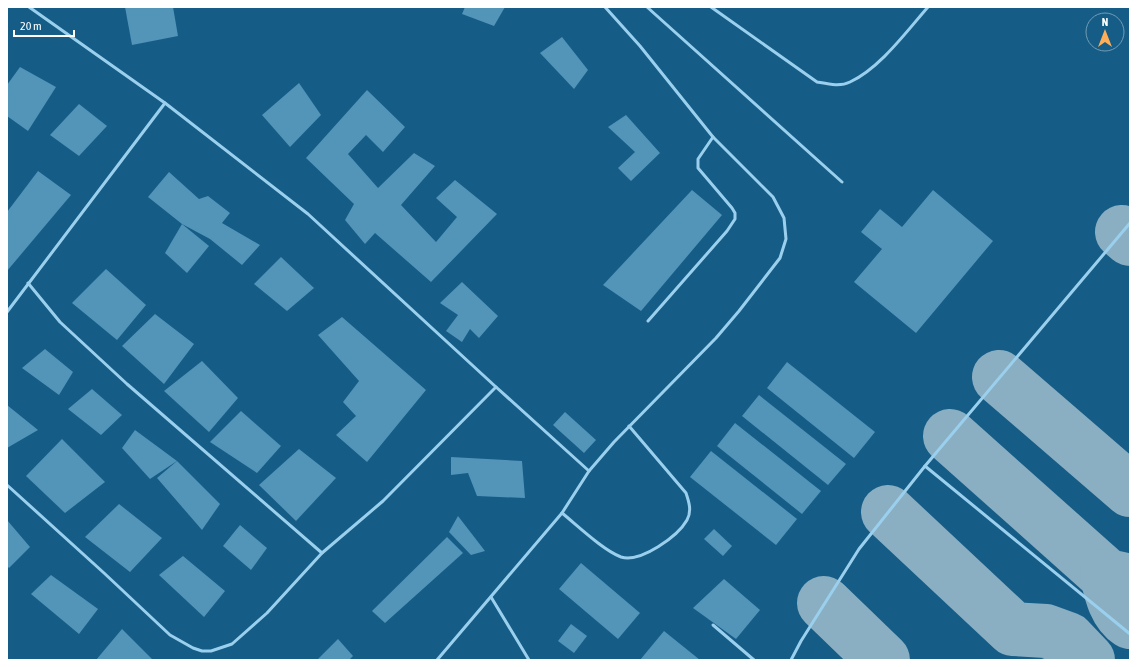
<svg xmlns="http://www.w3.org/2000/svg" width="1137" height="667" viewBox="0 0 1137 667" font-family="'Asap Condensed',sans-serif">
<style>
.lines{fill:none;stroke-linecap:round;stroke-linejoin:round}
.taxiway{stroke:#8aaec2;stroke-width:54}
.building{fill:#5394b9}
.lane{stroke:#9ad0ee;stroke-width:3}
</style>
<rect width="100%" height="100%" fill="#155c86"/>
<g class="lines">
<g class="taxiway">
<polyline points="1122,232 1130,239"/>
<polyline points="999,377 1130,490"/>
<polyline points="950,436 1107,576 1130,581"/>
<polyline points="888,512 1013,629 1046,631 1068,639 1088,660"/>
<path d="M1107 576C1111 593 1115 612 1130 622"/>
<polyline points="824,603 883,660"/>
</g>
</g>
<g class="building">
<polygon points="125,7 173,7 178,36 132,45"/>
<polygon points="465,7 505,7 494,26 462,14"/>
<polygon points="562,37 588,70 574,89 540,53"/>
<polygon points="20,67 56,87 28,131 7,116 7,85"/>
<polygon points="299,83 321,115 290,147 262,115"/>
<polygon points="367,90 405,127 383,152 366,135 348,154 378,188 414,153 435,166 401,205 436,242 457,217 436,198 455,180 497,214 431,282 375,233 365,244 345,220 354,204 306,158"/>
<polygon points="79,104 107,126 79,156 50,135"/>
<polygon points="626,115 660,153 631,181 618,168 635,152 608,127"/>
<polygon points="38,171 71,195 7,271 7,212"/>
<polygon points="169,172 199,199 208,196 230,213 222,223 260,245 242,265 210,239 182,224 148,197"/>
<polygon points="692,190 722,215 641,311 603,285"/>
<polygon points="933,190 993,241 916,333 854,282 882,249 861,232 880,209 902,227"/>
<polygon points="182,224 209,246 187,273 165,253"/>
<polygon points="281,257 314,288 287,311 254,284"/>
<polygon points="106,269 146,305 117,340 72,303"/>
<polygon points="462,282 498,316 479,338 470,329 462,342 446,331 458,315 440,303"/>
<polygon points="155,314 194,344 164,384 122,346"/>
<polygon points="342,317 426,390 367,462 336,435 356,416 343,402 359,381 318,335"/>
<polygon points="45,349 73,372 59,395 22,368"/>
<polygon points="202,361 238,398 209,432 164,391"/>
<polygon points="787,362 875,432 854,458 767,388"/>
<polygon points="92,389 122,415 101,435 68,409"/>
<polygon points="759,395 846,464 828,485 742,416"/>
<polygon points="7,405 38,430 7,448"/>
<polygon points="241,411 281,446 257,473 210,442"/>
<polygon points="565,412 596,440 584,453 553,425"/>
<polygon points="735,423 821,491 802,514 717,446"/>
<polygon points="135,430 177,461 150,479 122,448"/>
<polygon points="62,439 105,482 65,513 26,476"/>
<polygon points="299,449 336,478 296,521 259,485"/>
<polygon points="711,451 797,519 776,545 690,477"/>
<polygon points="451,457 522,461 525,498 477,496 468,473 451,475"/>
<polygon points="177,461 220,504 202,530 157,478"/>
<polygon points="119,504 162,538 130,572 85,537"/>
<polygon points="458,516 485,551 471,555 449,532"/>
<polygon points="7,520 30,547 9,568 7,566"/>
<polygon points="240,525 267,548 251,570 223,546"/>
<polygon points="714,529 732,546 723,556 704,539"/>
<polygon points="447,537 463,553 385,623 372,611"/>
<polygon points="183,556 225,591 204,617 159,575"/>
<polygon points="581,563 640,613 618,639 559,589"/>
<polygon points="51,575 98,609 79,634 31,594"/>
<polygon points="724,579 760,610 736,639 693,608"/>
<polygon points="571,624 587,636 574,653 558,641"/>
<polygon points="122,629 153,660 96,660"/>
<polygon points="664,631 700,660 640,660"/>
<polygon points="338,639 353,656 349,660 317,660"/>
</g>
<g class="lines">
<g class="lane">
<polyline points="29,7 165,103 308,214 496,387 589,471"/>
<polyline points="647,7 842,182"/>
<path d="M711 7 817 82C828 84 840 87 850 82 880 68 906 32 928 7"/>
<polyline points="1130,223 925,466 1130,634"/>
<polyline points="28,283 60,322 127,384 322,553"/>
<polyline points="7,312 165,103"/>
<polyline points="648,321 727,231 735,219 735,213 732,208 698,168 698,159 713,137"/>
<polyline points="7,485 104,573 170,635 193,648 202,651 211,651 232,644 267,613 322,553 383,501 496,387"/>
<path d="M562 513C578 526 603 550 621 557 641 563 678 536 687 520 692 511 689 502 686 493L629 426"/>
<polyline points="491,597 529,660"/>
<polyline points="713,625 754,660"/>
<polyline points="437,660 562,513 589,471 614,442 716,338 739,311 780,258 786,239 784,218 773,197 713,137 640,46 605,7"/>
<polyline points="791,660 801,641 859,549 925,466"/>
</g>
</g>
<rect width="1137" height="667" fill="none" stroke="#ffffff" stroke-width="16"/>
<g transform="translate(1105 32)"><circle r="19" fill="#155c86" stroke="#739db6"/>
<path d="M0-3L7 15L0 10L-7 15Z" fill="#ffae57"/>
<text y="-6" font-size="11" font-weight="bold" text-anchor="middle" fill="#ffffff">N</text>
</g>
<path d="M14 30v6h60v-6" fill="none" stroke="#ffffff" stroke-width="2"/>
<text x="20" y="30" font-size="12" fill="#ffffff" stroke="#155c86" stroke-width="3" paint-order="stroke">20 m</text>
</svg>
